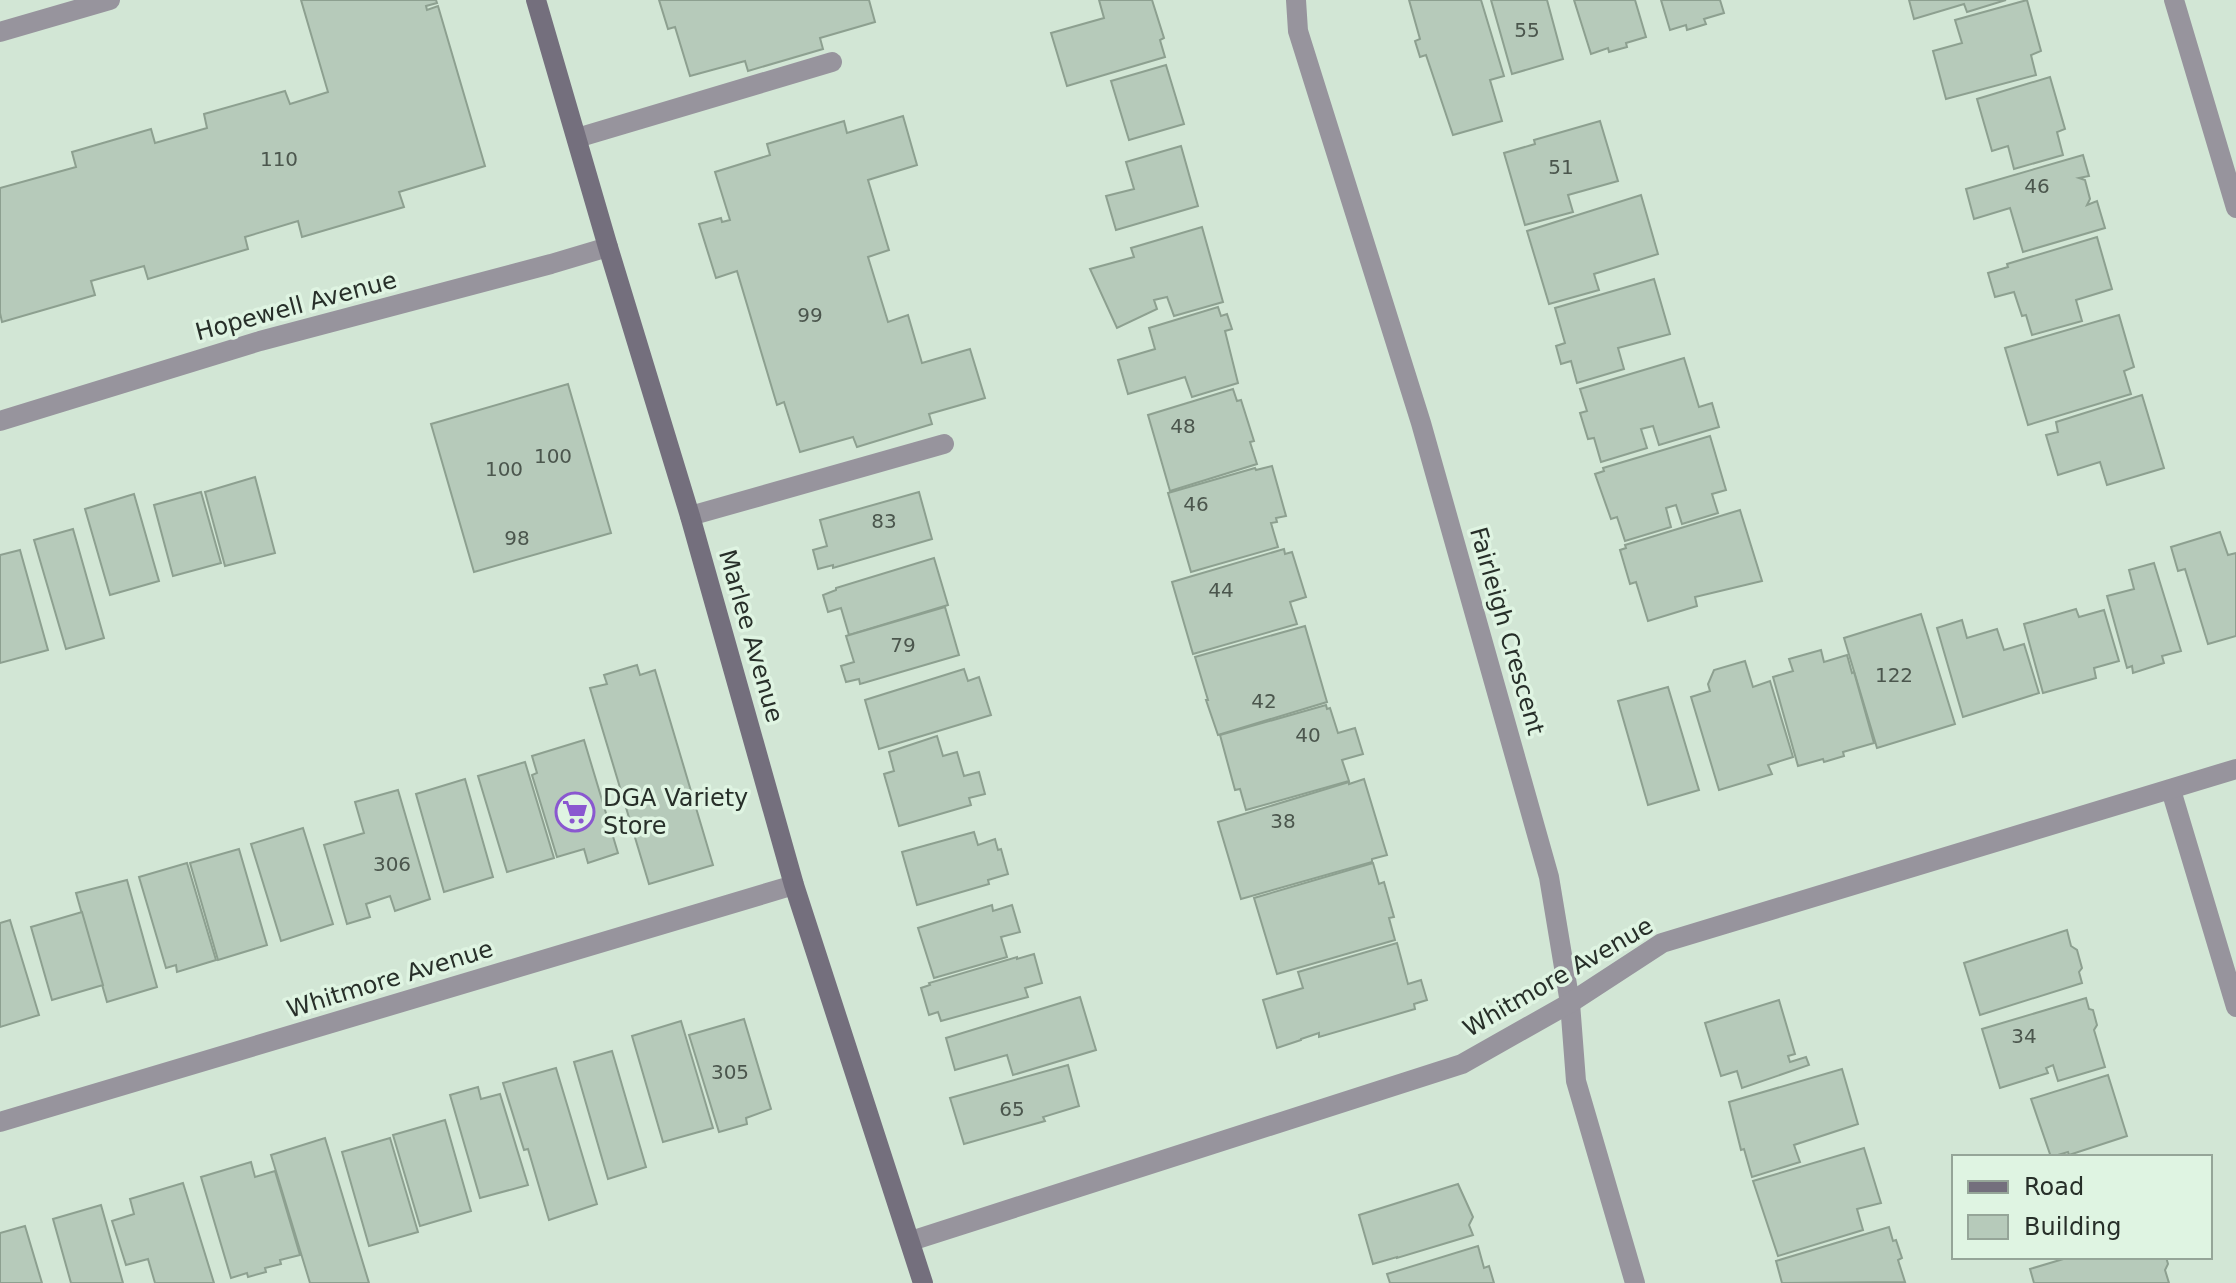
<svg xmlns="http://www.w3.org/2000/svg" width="2236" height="1283" viewBox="0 0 2236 1283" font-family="'DejaVu Sans',sans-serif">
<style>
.building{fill:#b6caba;stroke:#8da090;stroke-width:2}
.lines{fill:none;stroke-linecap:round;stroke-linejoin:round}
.lane{stroke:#97949d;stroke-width:20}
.street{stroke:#97949d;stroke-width:20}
.secondary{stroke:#746f7d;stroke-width:20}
.labels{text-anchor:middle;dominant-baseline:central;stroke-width:7;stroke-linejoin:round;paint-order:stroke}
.number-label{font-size:20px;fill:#4b564d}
.street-label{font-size:24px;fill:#272f29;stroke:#dff4e2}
.poi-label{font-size:24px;fill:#272f29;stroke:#dff4e2;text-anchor:start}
</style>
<rect width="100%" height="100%" fill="#d2e6d5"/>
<g class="building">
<polygon points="301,0 436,0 437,3 426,6 427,10 438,6 485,166 399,192 404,207 302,237 298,221 245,237 248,249 148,279 144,266 91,281 95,295 2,322 0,313 0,188 76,167 72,152 151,129 155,143 207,128 204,114 285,91 290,104 328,92"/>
<polygon points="659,0 869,0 875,22 820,38 823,49 748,71 745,61 690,76 675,27 668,29"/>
<polygon points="1099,0 1152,0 1164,38 1160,40 1165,57 1067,86 1051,33 1104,18"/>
<polygon points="1409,0 1481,0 1504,76 1490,80 1502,121 1453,135 1426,55 1420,57 1415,41 1420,39"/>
<polygon points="1491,0 1548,0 1547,0 1563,59 1512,74"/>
<polygon points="1574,0 1635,0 1646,37 1626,43 1627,47 1609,52 1608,48 1591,54"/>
<polygon points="1661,0 1720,0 1724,13 1704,19 1706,24 1687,30 1686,25 1670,30"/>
<polygon points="1909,0 2006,0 1967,12 1964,4 1914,19"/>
<polygon points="2027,0 2041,51 2031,55 2036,75 1946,99 1933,51 1962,43 1955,20"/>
<polygon points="1166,65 1184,124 1129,140 1111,81"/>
<polygon points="2050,77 2065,129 2057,132 2063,155 2014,169 2008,146 1992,151 1977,99"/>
<polygon points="903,116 917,165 868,180 889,250 868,257 888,322 908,315 922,363 970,349 985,398 929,414 932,424 857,447 853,437 800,452 784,402 777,405 737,271 716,278 699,224 721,218 722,222 730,220 715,172 770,155 767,144 844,121 847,133"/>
<polygon points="1600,121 1618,181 1568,195 1573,212 1525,225 1504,153 1535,144 1534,140"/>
<polygon points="1181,146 1198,206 1116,230 1106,196 1134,189 1126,162"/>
<polygon points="2083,155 2089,176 2079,178 2085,180 2090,199 2087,205 2097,201 2105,228 2023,252 2010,208 1974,219 1966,189"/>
<polygon points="1641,195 1658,254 1594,274 1599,290 1549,304 1527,231"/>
<polygon points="1202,227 1223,302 1174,316 1167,297 1154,300 1157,309 1117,328 1090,269 1134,257 1131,248"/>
<polygon points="2097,237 2112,289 2076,300 2082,321 2032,335 2026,315 2022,316 2014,292 1995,297 1988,273 2008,267 2007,264"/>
<polygon points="1654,279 1670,334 1618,348 1624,369 1577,383 1571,361 1561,364 1556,346 1565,343 1555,308"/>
<polygon points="1218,307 1221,316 1227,314 1232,329 1225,331 1238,383 1192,397 1185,377 1128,394 1118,360 1155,349 1149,328"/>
<polygon points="2119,315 2134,367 2124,371 2131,394 2028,425 2005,348"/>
<polygon points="1684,358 1699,407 1712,403 1719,427 1659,445 1653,426 1641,429 1647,448 1601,462 1594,438 1588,439 1580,413 1587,411 1580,389"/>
<polygon points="568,384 611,533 474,572 431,424"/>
<polygon points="1233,389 1237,401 1241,400 1254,441 1250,442 1257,464 1170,491 1148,415"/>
<polygon points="2142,395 2164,468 2107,485 2100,462 2058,475 2046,435 2058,432 2056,422"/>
<polygon points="1710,436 1726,490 1712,494 1718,513 1682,524 1676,505 1666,508 1671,527 1625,541 1617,517 1611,519 1595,474 1604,471 1603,468"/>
<polygon points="1272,466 1286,516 1276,518 1277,522 1271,523 1278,547 1191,572 1168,493 1255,468 1256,470"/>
<polygon points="255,477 275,553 225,566 205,492"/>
<polygon points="201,492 221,563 173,576 154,505"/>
<polygon points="919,492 932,539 833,568 833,565 818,569 813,550 827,546 820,520"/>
<polygon points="134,494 159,581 110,595 85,509"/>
<polygon points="1740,510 1762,581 1695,597 1697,606 1648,621 1636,582 1630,584 1620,550 1626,548 1625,545"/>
<polygon points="73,529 104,638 66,649 34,540"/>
<polygon points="2220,532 2228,555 2236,553 2236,636 2208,644 2185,569 2178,571 2171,547"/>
<polygon points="1284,549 1285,554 1292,552 1306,597 1290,602 1297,624 1193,654 1172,582"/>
<polygon points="20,550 48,650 0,663 0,555"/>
<polygon points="934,558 948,605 849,635 841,608 828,612 823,595 836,590 836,588"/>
<polygon points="2154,563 2181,651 2162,656 2164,663 2133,673 2132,666 2127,668 2107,596 2134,589 2129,570"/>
<polygon points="945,607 959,655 860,684 859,679 846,682 841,666 854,662 846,636"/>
<polygon points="2076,609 2079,617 2104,610 2119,661 2094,668 2096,678 2043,693 2024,624"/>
<polygon points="1921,614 1955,724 1877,748 1844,638"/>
<polygon points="1962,620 1967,638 1997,629 2004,650 2024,644 2039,693 1963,717 1937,628"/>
<polygon points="1305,626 1327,702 1218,735 1206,700 1208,700 1195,657"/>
<polygon points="1821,650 1824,662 1847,655 1852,673 1854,672 1874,743 1843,752 1844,756 1824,762 1823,759 1798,766 1773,677 1793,671 1789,659"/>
<polygon points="1745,661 1753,687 1770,681 1793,757 1768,765 1772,774 1719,790 1691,697 1710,691 1708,684 1714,670"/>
<polygon points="637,665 640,675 655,670 713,865 649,884 590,688 607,684 604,675"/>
<polygon points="964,669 968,681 979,677 991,715 879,749 865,700"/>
<polygon points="1668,687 1699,790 1648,805 1618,701"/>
<polygon points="1326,705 1327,709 1330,708 1338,733 1355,728 1363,754 1342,760 1349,781 1246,810 1240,789 1235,790 1220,735"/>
<polygon points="937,736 943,756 957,752 964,776 979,772 985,794 969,798 971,805 899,826 884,774 894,771 889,752"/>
<polygon points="584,740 618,853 588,863 584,849 557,857 532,775 537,773 532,756"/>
<polygon points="525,762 554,858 507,872 478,776"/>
<polygon points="465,779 493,877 444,892 416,794"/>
<polygon points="1364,779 1387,855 1372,859 1372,862 1241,899 1218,822 1349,782 1349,784"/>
<polygon points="398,790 430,899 395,911 390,896 366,904 370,917 347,924 324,845 364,833 355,802"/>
<polygon points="303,828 333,924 281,941 251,844"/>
<polygon points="974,832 978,845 995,839 998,850 1001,849 1008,874 988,880 989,884 917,905 902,852"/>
<polygon points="239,849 267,945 218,960 190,863"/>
<polygon points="187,863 216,960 177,972 176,965 166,968 139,877"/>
<polygon points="1373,863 1379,884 1384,882 1394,917 1389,918 1395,940 1277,974 1254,898"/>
<polygon points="127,880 157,987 107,1002 76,893"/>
<polygon points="992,905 993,911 1012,905 1020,932 1001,937 1007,957 934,978 918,928"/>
<polygon points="82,912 103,985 52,1000 31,927"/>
<polygon points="10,920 39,1015 0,1027 0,923"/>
<polygon points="2067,930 2071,946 2077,950 2082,968 2079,972 2082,983 1980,1015 1964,963"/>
<polygon points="1397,943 1408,984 1421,980 1427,1000 1414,1004 1415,1009 1319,1037 1319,1033 1301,1039 1301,1040 1277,1048 1263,1000 1303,988 1298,972"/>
<polygon points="1034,954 1042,983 1025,988 1028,997 941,1021 938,1012 929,1015 921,988 930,985 929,983 1017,957 1017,959"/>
<polygon points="1080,997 1096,1050 1013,1075 1007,1055 955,1070 946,1038"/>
<polygon points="2086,998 2089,1009 2093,1010 2097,1025 2094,1030 2105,1067 2058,1081 2053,1065 2046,1068 2048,1073 2000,1088 1982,1029"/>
<polygon points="1779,1000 1795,1054 1788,1056 1790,1062 1806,1057 1809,1065 1742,1088 1737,1071 1721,1076 1705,1023"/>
<polygon points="744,1019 771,1109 746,1118 747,1124 719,1132 689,1035"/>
<polygon points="681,1021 713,1128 663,1142 632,1036"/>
<polygon points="612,1051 646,1167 608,1179 574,1062"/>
<polygon points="1068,1065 1079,1106 1043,1117 1045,1121 964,1144 950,1098"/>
<polygon points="556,1068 597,1204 549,1220 528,1149 524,1150 503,1083"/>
<polygon points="1842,1069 1858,1124 1794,1145 1800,1162 1752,1177 1744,1149 1741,1150 1729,1102"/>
<polygon points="2108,1075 2127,1136 2069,1155 2068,1152 2051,1157 2031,1099"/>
<polygon points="478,1087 481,1099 500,1094 528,1185 480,1198 450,1095"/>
<polygon points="445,1120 471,1211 420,1226 393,1135"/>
<polygon points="325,1138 369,1283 310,1283 271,1155"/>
<polygon points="390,1138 418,1232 369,1246 342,1152"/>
<polygon points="1864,1148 1881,1203 1857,1209 1863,1230 1778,1256 1753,1181"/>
<polygon points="251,1162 255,1177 275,1171 300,1255 280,1260 281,1264 265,1268 266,1272 248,1277 247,1273 231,1278 201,1177"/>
<polygon points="183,1183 214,1283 155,1283 148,1259 126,1265 112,1221 134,1214 130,1199"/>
<polygon points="1458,1184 1473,1217 1469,1225 1473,1235 1397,1258 1397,1257 1373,1264 1359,1215"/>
<polygon points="101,1205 123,1283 71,1283 53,1219"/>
<polygon points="25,1226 42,1283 0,1283 0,1233"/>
<polygon points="1889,1227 1893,1241 1896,1240 1902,1258 1898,1260 1905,1282 1782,1283 1776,1261"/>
<polygon points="1478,1246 1484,1268 1489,1266 1494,1283 1390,1283 1387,1274"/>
<polygon points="2070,1257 2166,1257 2168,1264 2165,1270 2169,1283 2034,1283 2030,1269"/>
</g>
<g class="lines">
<g class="lane">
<polyline points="0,32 110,0"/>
<polyline points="577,138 832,62"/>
<polyline points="690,516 944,444"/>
</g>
<g class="street">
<polyline points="1296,0 1298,31 1421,423 1549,877 1570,1003 1576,1081 1635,1283"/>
<polyline points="2174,0 2236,208"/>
<polyline points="0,421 260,341 551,264 608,247"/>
<polyline points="2171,790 2236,1007"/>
<polyline points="0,1122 794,885"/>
<polyline points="911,1241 1462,1064 1570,1003 1662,943 2236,769"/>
</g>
<polyline class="secondary" points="536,0 608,247 690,516 794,885 923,1283"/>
</g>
<defs>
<g id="supermarket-ring" transform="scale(2)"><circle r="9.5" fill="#dff4e2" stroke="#8a57d0" stroke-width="1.5"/><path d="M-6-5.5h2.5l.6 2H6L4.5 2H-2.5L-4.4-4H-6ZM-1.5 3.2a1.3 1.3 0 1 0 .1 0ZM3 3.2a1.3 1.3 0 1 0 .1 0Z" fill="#8a57d0"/></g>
</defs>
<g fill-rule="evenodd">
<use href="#supermarket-ring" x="575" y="812"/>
</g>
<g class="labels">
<g class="number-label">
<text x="1527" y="30">55</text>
<text x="279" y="159">110</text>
<text x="1561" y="167">51</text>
<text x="2037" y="186">46</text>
<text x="810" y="315">99</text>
<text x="1183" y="426">48</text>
<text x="553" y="456">100</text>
<text x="504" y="469">100</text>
<text x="1196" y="504">46</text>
<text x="884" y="521">83</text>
<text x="517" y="538">98</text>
<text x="1221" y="590">44</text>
<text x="903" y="645">79</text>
<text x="1894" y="675">122</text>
<text x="1264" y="701">42</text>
<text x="1308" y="735">40</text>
<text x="1283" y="821">38</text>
<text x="392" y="864">306</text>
<text x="2024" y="1036">34</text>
<text x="730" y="1072">305</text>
<text x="1012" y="1109">65</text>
</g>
<g class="street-label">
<text transform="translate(296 306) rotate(-15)">Hopewell Avenue</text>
<text transform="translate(1507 631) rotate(74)">Fairleigh Crescent</text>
<text transform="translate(751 636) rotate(74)">Marlee Avenue</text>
<text transform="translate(1558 977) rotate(-30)">Whitmore Avenue</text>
<text transform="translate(390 979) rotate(-17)">Whitmore Avenue</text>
</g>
<g class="poi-label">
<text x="603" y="798">DGA Variety<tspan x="603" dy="28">Store</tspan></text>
</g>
</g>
<rect x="1952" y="1155" width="260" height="104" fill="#dff4e2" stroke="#95a598" stroke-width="2"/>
<rect x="1968" y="1181" width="40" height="12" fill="#746f7d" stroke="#95a598" stroke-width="2"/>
<text x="2024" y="1195" font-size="24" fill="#272f29">Road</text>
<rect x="1968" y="1215" width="40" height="24" fill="#b6caba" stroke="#95a598" stroke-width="2"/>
<text x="2024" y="1235" font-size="24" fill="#272f29">Building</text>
</svg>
